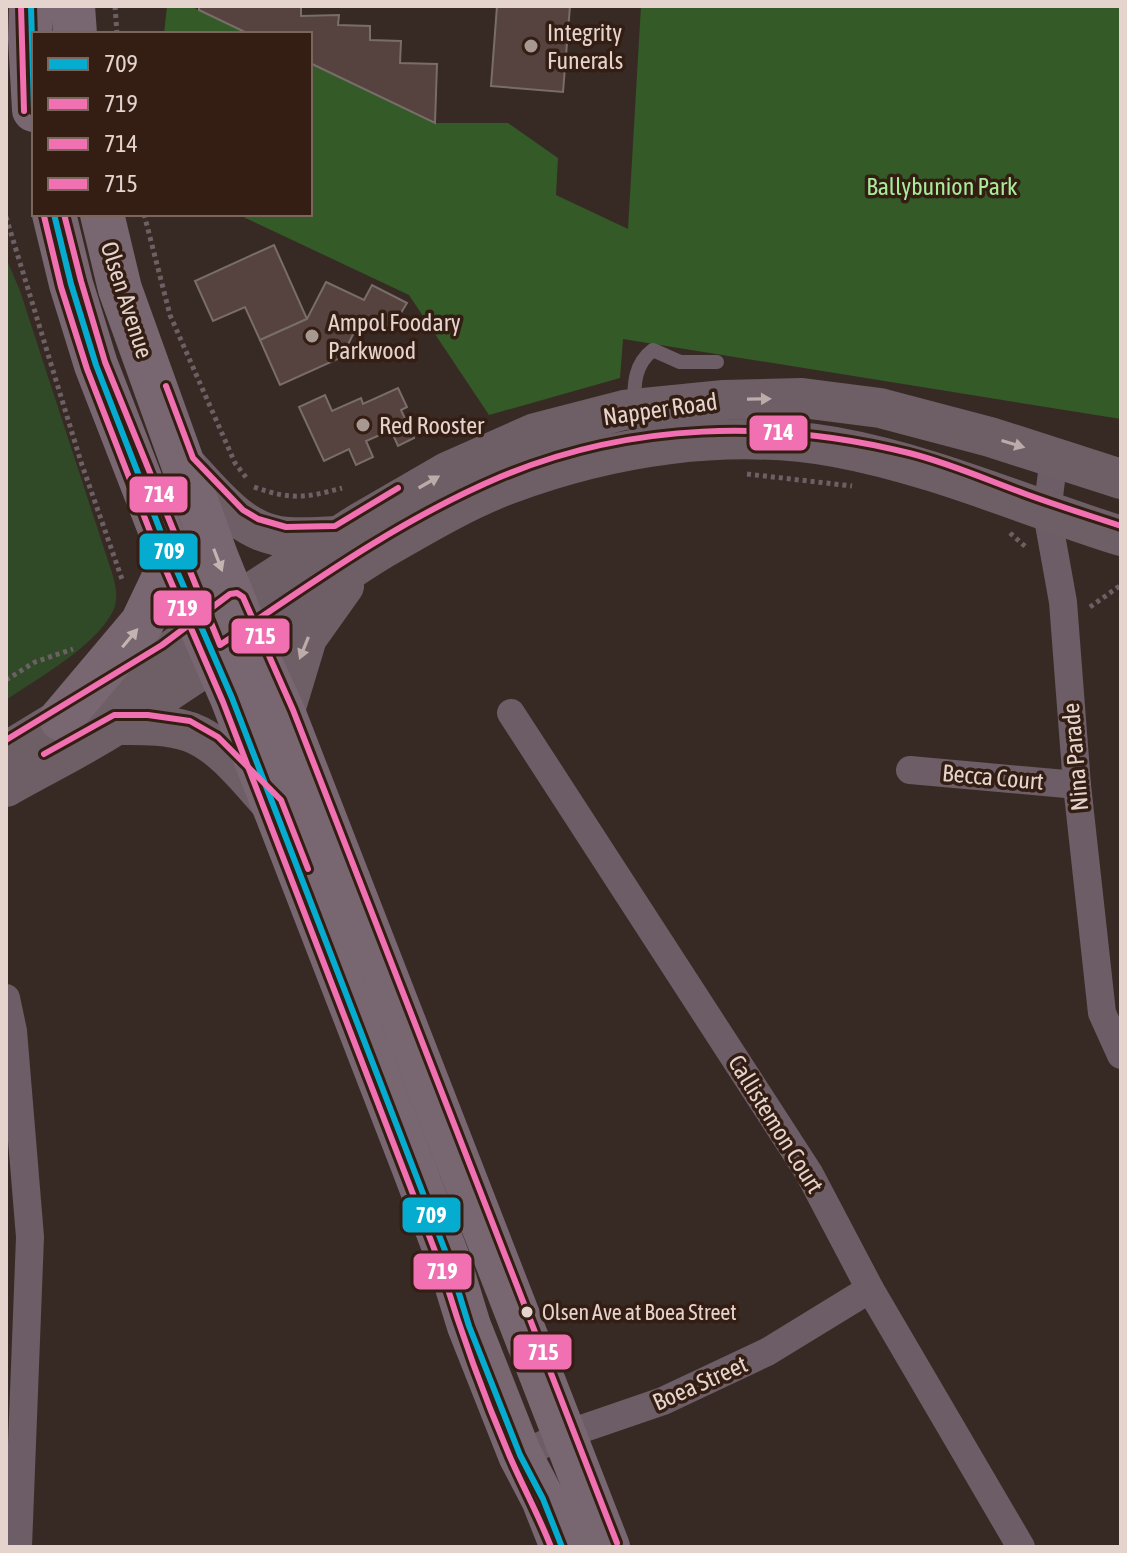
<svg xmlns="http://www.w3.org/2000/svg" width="1127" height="1553" viewBox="0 0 1127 1553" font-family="'Asap Condensed',sans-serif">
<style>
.green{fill:#304a27}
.forest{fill:#345a28}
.building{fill:#564340;stroke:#796d6a;stroke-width:2}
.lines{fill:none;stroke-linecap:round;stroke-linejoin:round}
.path{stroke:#6c6064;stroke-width:5;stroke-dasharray:4 4;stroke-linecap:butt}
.service{stroke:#6c5d66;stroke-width:14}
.minor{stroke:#6c5d66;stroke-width:28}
.secondary{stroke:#6e5f67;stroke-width:40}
.primary{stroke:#786670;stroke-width:44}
.bus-1-casing{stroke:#341d12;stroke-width:12}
.bus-2-casing{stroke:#341d12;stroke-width:12}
.bus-3-casing{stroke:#341d12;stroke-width:12}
.bus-4-casing{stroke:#341d12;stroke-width:12}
.bus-1{stroke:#06acd0;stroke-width:6}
.bus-2{stroke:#f070b1;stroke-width:6}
.bus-3{stroke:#f070b1;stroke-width:6}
.bus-4{stroke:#f070b1;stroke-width:6}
.oneway{fill:#bbaba9}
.oneway2{fill:#c4b3b1}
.poi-dot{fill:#a89892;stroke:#341d12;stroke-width:3}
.bus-dot{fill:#e5d4cd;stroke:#341d12;stroke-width:3}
.labels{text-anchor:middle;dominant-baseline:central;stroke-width:7;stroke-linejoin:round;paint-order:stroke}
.bus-label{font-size:22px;fill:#e5d4cd;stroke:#341d12;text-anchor:start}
.poi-label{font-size:24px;fill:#e5d4cd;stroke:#341d12;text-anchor:start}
.park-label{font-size:24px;fill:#a8ec9a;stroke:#341d12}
.street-label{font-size:24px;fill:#e5d4cd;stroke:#341d12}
.line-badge{stroke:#341d12;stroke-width:3}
.badge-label{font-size:22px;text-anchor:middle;font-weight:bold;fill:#fff}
</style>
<rect width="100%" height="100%" fill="#372a24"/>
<path class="green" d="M6 258 20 291 113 576C116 588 119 601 112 613 94 647 38 678 6 700Z"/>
<g class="forest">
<polygon points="167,6 190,6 250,34 164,34"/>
<polygon points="641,6 1121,6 1121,419 623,339 620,378 489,415 409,295 237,214 310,214 310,62 435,123 508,123 558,158 556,195 628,229"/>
</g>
<g class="building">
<polygon points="199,6 301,6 301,16 339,15 338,25 370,26 370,40 401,41 400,63 437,64 435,123 310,63 310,34 249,34 199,10"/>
<polygon points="497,6 570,6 563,92 491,86"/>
<polygon points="274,245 307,319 260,340 245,307 213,321 195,281"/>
<polygon points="326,282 364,300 372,285 407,303 390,331 361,318 342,357 280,385 260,340 307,319"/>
<polygon points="398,388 407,407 401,410 414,438 398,446 391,430 366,441 373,457 356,465 349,449 324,461 299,407 325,395 332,411 361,398 363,404"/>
</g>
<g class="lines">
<g class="path">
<polyline points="115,6 117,34"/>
<polyline points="144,214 170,315 235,463 248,480"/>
<polyline points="6,217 81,462 123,582"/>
<polyline points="747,474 852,486"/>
<path d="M254 487C290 500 306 498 342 488"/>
<polyline points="1010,533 1027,548"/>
<polyline points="1090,607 1121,585"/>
<polyline points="6,680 35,662 73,649"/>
</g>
<path class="service" d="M634 407C634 385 634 364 653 350L680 362H717"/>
<g class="minor">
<polyline points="1054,456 1047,513 1063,602 1077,785 1102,1013 1121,1055"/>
<polyline points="511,713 809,1173 870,1289 1021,1547"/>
<polyline points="910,770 1077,785"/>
<polyline points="6,998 13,1031 30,1237 18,1547"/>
<polyline points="520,1455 564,1435 663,1401 767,1352 870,1289"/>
</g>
<g class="secondary">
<path d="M184 463C213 493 242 535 288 537 304 538 321 537 338 536"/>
<polyline points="284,714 307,638 344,586"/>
<path d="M116 725C140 725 167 724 190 732 223 744 250 781 273 806"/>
<polyline points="6,752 168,653 235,603 359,523 447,472 535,433 624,410 724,400 802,398 880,408 990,437 1121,479"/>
<path d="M6 787C43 766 82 747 118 724 170 691 220 656 272 623 309 599 345 571 384 548 424 525 466 500 509 484 611 446 727 428 835 447 934 465 1025 506 1121 536"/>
</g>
<g class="primary">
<polyline points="31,6 30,38 34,110"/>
<polyline points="73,6 75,34"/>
<polyline points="54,214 71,284 96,365 167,548 232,698 413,1166 449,1261 469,1326 520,1455 543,1499 562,1547"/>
<polyline points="102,214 120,289 216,556 249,638 284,714 608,1547"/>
<polyline points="61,719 142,623 163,579 167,548"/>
</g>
<g class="bus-1-casing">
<g id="bus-1">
<polyline points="31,6 34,110"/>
<polyline points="54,214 71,284 96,365 167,548 232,698 449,1261 469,1326 520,1455 543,1499 562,1547"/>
</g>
</g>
<g class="bus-2-casing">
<g id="bus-2">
<polyline points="21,6 24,111"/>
<path d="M44 216 61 287 87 369 158 552 223 702 440 1264C460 1330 483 1394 510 1457 523 1487 539 1516 551 1547"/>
</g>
</g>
<g class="bus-3-casing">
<g id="bus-3">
<path d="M64 214 81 281 105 362 220 645C310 584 399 520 500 477 631 422 773 419 909 453 949 463 985 479 1023 493 1055 505 1088 515 1121 526"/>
<polyline points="166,386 193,458 243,510 258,519 286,527 335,526 398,488"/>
</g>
</g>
<g class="bus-4-casing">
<g id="bus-4">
<polyline points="6,740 162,645 230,594 237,593 243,597 293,710 617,1543"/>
<polyline points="44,754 114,715 148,715 190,721 218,737 281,800 308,869"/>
</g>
</g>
<use href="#bus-1" class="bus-1"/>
<use href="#bus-2" class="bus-2"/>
<use href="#bus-3" class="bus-3"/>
<use href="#bus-4" class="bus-4"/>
</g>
<defs><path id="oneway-solid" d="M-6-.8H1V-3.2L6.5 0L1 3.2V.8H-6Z" transform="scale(2)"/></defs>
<g class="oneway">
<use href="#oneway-solid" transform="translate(759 399) rotate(-1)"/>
<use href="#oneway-solid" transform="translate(1013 444) rotate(17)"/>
<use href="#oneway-solid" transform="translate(429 482) rotate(-30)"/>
<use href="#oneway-solid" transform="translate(304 648) rotate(112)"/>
</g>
<g class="oneway2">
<use href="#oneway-solid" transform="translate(218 560) rotate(69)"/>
<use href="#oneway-solid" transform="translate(130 638) rotate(-50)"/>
</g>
<g class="poi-dot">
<circle cx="531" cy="46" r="8"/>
<circle cx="312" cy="336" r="8"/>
<circle cx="363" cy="425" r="8"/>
</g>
<circle class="bus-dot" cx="527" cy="1312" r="7"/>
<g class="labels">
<g class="bus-label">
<text x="542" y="1312">Olsen Ave at Boea Street</text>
</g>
<g class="poi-label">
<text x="547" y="32">Integrity<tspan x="547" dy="28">Funerals</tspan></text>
<text x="328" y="322">Ampol Foodary<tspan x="328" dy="28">Parkwood</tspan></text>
<text x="379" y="425">Red Rooster</text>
</g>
<g class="park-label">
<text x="942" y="186">Ballybunion Park</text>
</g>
<g class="street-label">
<text transform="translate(127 300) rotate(72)">Olsen Avenue</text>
<text transform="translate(660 409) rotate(-8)">Napper Road</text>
<text transform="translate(1075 757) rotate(-95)">Nina Parade</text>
<text transform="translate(993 777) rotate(5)">Becca Court</text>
<text transform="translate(776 1124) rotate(58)">Callistemon Court</text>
<text transform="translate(700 1383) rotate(-24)">Boea Street</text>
</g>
</g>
<g class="line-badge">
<rect x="748" y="414" width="61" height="38" rx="8" fill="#f070b1"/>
<rect x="128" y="475" width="61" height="39" rx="8" fill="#f070b1"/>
<rect x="138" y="532" width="61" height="39" rx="8" fill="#06acd0"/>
<rect x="152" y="589" width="61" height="38" rx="8" fill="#f070b1"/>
<rect x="230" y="617" width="61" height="38" rx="8" fill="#f070b1"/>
<rect x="401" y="1196" width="61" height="38" rx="8" fill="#06acd0"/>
<rect x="412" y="1252" width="61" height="39" rx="8" fill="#f070b1"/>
<rect x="512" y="1333" width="61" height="38" rx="8" fill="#f070b1"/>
</g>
<g class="badge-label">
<text x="778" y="440">714</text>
<text x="159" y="502">714</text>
<text x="169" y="559">709</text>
<text x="182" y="616">719</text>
<text x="260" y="644">715</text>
<text x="431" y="1223">709</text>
<text x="442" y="1279">719</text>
<text x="543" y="1360">715</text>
</g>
<rect width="1127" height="1553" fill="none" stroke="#e5d4cd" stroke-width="16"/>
<rect x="32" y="32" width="280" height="184" fill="#341d12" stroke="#7b665d" stroke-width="2"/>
<rect x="48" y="58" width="40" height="12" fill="#06acd0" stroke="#7b665d" stroke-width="2"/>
<text x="104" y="72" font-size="24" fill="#e5d4cd">709</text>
<rect x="48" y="98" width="40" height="12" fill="#f070b1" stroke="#7b665d" stroke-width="2"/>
<text x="104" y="112" font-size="24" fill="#e5d4cd">719</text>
<rect x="48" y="138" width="40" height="12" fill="#f070b1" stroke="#7b665d" stroke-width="2"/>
<text x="104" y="152" font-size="24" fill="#e5d4cd">714</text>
<rect x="48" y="178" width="40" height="12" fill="#f070b1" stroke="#7b665d" stroke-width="2"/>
<text x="104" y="192" font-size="24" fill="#e5d4cd">715</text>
</svg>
